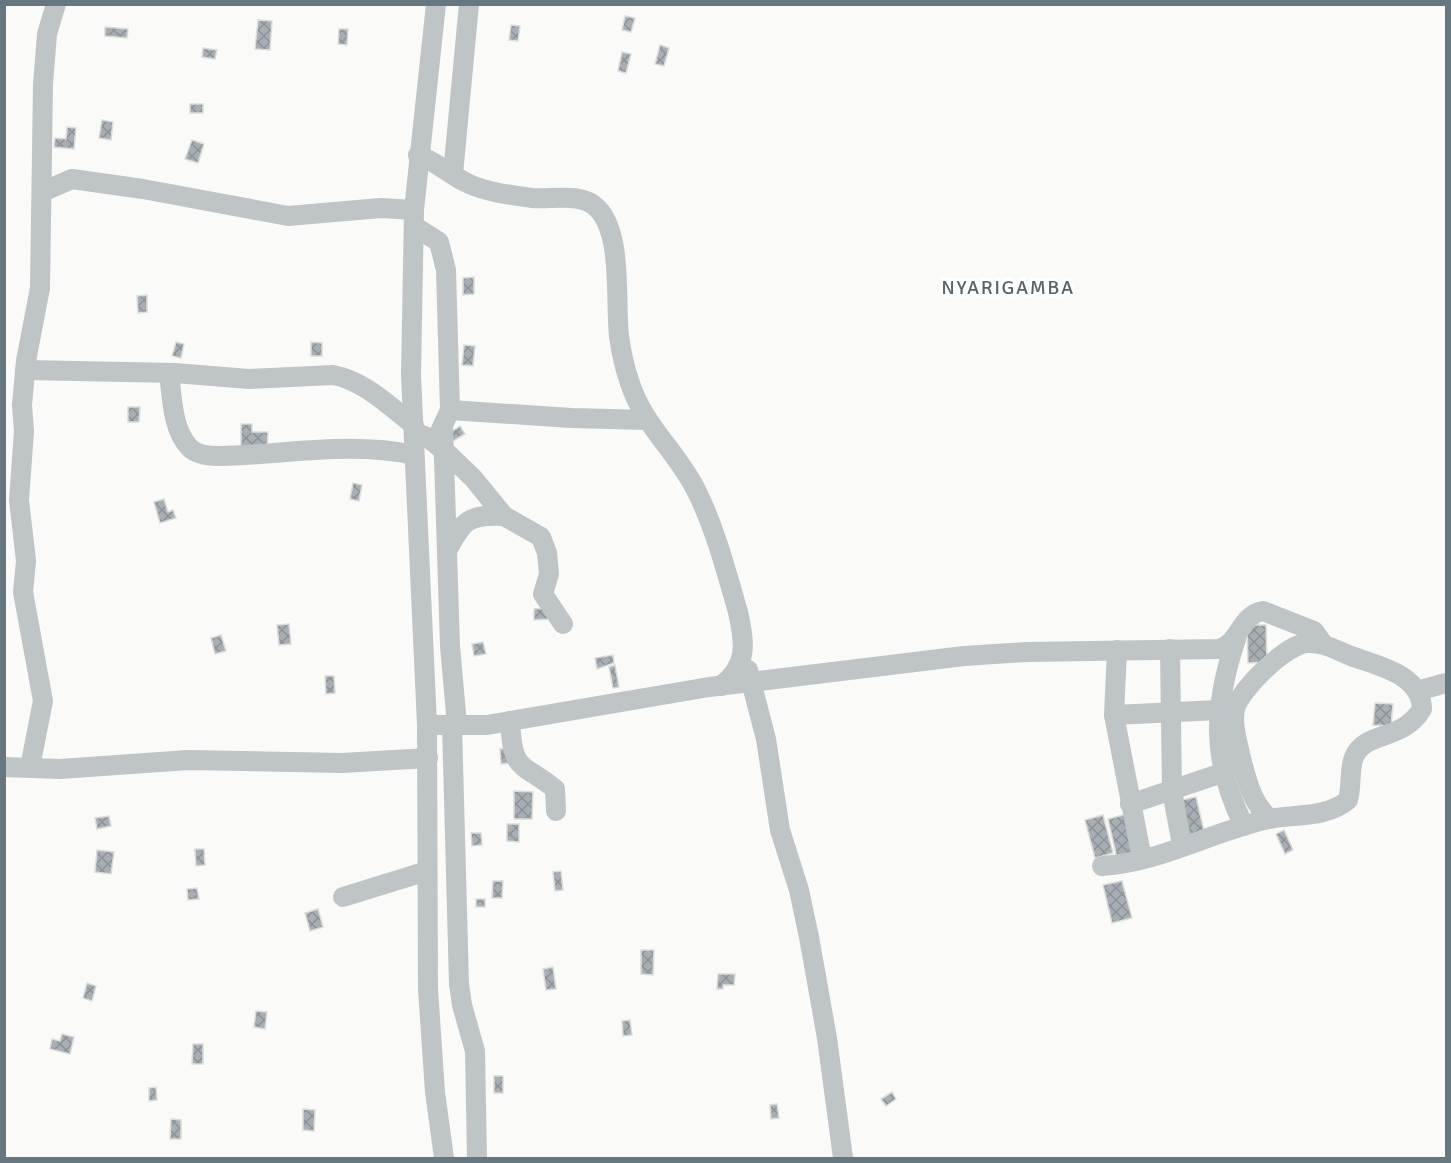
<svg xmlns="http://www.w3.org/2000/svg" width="1451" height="1163" viewBox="0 0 1451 1163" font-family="Signika,sans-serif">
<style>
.building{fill:url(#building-cross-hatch);stroke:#dcdcda;stroke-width:1.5}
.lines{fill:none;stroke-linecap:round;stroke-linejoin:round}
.minor{stroke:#bfc4c7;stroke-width:20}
.labels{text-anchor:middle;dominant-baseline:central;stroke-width:6;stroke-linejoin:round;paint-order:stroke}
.quarter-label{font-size:20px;letter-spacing:1.5px;fill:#59656c;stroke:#fff}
</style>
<defs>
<pattern id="building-cross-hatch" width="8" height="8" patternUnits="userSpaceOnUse" patternTransform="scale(1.5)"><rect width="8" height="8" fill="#a7afb4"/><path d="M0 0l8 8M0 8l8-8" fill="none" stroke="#8c9398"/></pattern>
</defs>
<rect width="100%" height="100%" fill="#fafaf8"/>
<g class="building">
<polygon points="625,16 635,18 631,32 622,30"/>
<polygon points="258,20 272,21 270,50 255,49"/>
<polygon points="511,25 520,26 518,41 509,40"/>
<polygon points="105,27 128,29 127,38 105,36"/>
<polygon points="339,29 348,29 347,45 338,44"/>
<polygon points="660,45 669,48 664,66 655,64"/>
<polygon points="203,48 217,50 215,59 202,57"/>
<polygon points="622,52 631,54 626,73 618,71"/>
<rect x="190" y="104" width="13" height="9"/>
<polygon points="102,120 113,122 111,140 99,138"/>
<polygon points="67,127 76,128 74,149 54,147 55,138 66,139"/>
<polygon points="192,140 204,144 198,163 185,159"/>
<polygon points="474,277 474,294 463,295 463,278"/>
<polygon points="147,295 147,312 138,313 137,296"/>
<polygon points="176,342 184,344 181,358 172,356"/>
<polygon points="311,342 322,343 322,356 311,356"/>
<polygon points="464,345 475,346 473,366 462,365"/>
<polygon points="128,407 140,407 139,422 128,422"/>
<polygon points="241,424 252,424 252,432 268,432 267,448 241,448"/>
<polygon points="460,426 465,434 453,441 449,433"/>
<polygon points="353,483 362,485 359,501 350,499"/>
<polygon points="164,499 168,512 173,510 176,518 160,523 154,502"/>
<polygon points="547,608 548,619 534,620 534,609"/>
<polygon points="289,624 291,644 279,645 277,625"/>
<polygon points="1247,625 1266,625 1267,662 1248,663"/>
<polygon points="221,635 226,651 215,654 211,638"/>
<polygon points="483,642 486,654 474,656 472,644"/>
<polygon points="613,655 614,663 597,669 595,658"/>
<polygon points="615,665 619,687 613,688 609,667"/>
<polygon points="325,676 334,676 335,693 326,694"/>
<polygon points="1375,703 1393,704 1391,726 1373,725"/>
<polygon points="510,748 511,763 501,764 500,749"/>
<polygon points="514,791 533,792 532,819 514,819"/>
<polygon points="1196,797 1205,835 1185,839 1177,801"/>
<polygon points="1127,814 1136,853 1117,858 1108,819"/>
<polygon points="1103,815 1113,853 1095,858 1085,820"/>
<polygon points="109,816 111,826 97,829 95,818"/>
<polygon points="507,824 519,824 519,842 507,841"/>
<polygon points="1284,830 1293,850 1285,854 1276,834"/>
<polygon points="471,833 481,833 482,845 472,846"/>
<polygon points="195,849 204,849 205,865 196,866"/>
<polygon points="97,850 114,852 111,874 95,872"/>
<polygon points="561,871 563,890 555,891 553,872"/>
<polygon points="493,881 503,881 502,898 492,898"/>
<polygon points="1122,881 1132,918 1112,923 1103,885"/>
<polygon points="197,888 199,899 188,900 187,889"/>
<rect x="476" y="899" width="9" height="8"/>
<polygon points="318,909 323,927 310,931 305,913"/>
<polygon points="641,950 654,950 653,975 641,974"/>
<polygon points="553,967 556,989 546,990 543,969"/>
<polygon points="718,974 735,974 734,985 723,985 723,989 717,989"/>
<polygon points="87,983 96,986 92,1001 83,998"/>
<polygon points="256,1011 267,1012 265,1029 254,1027"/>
<polygon points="630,1020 632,1035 623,1036 622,1021"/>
<polygon points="62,1034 74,1037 70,1054 50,1049 52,1039 60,1041"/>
<polygon points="193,1044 203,1044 203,1064 192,1064"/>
<rect x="494" y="1076" width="9" height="17"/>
<polygon points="156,1087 157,1100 149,1101 149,1088"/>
<polygon points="892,1092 896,1099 886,1106 881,1099"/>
<polygon points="777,1104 779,1118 771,1119 770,1105"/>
<polygon points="303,1109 315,1110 314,1131 303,1130"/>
<polygon points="171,1119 181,1120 181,1139 170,1139"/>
</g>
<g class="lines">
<g class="minor">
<polyline points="436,4 414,210 411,375 427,725 428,989 435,1092 444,1158"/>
<path d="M418 155C438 163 448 173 465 182 484 192 511 195 532 198 552 200 582 192 597 208 623 233 615 301 619 336 621 350 624 366 629 380 642 425 678 452 697 492 715 528 727 574 738 612 745 644 748 665 721 686"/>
<polyline points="453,174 469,4"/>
<polyline points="42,192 72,179 143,189 288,216 381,208 414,210"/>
<polyline points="414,226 439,242 446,270 450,410 437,438"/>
<path d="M25 370 175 373 249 379 333 375C365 381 389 406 414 425"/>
<path d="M169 373C172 396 172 429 189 447 196 455 209 456 219 456 284 455 349 441 414 455"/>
<polyline points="450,410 571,418 647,420"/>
<polyline points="443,427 450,646 457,725"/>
<polyline points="414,432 427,437 448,454 473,478 504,516 541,537 547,553 549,574 543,594 563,624"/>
<path d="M447 551C463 520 469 514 504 516"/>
<path d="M1236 639C1213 708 1211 759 1244 826"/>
<polyline points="1170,649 1172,791 1182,845"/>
<polyline points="1117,650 1114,715 1142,859"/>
<polyline points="748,670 766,739 780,830 799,890 809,937 827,1038 843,1158"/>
<polyline points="1417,691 1446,683"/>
<polyline points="1114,715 1218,710"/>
<path d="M510 721C513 773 520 761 555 789L556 811"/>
<path d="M427 725H487L709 687 964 656 1027 652 1219 649C1241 642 1240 615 1263 611L1314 631 1324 645"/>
<polyline points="452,725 459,984 462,1005 475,1051 477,1158"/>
<polyline points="4,767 60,769 188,760 342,763 428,758"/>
<polyline points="30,767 43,701 23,592 26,561 19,500 24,431 22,405 26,361 40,288 43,84 47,34 56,4"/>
<polyline points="1130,804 1222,773"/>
<path d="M1102 866C1159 863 1213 831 1269 819 1295 814 1327 818 1348 800 1352 786 1349 769 1354 757 1366 730 1402 742 1422 709 1421 674 1378 666 1351 656 1336 650 1323 642 1307 643 1287 644 1240 689 1235 709 1232 724 1237 739 1240 754 1246 777 1251 803 1270 819"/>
<polyline points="343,897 427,871"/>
</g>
</g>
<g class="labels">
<g class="quarter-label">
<text x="1008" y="287">NYARIGAMBA</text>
</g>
</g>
<rect width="1451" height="1163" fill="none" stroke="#677780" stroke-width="12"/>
</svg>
